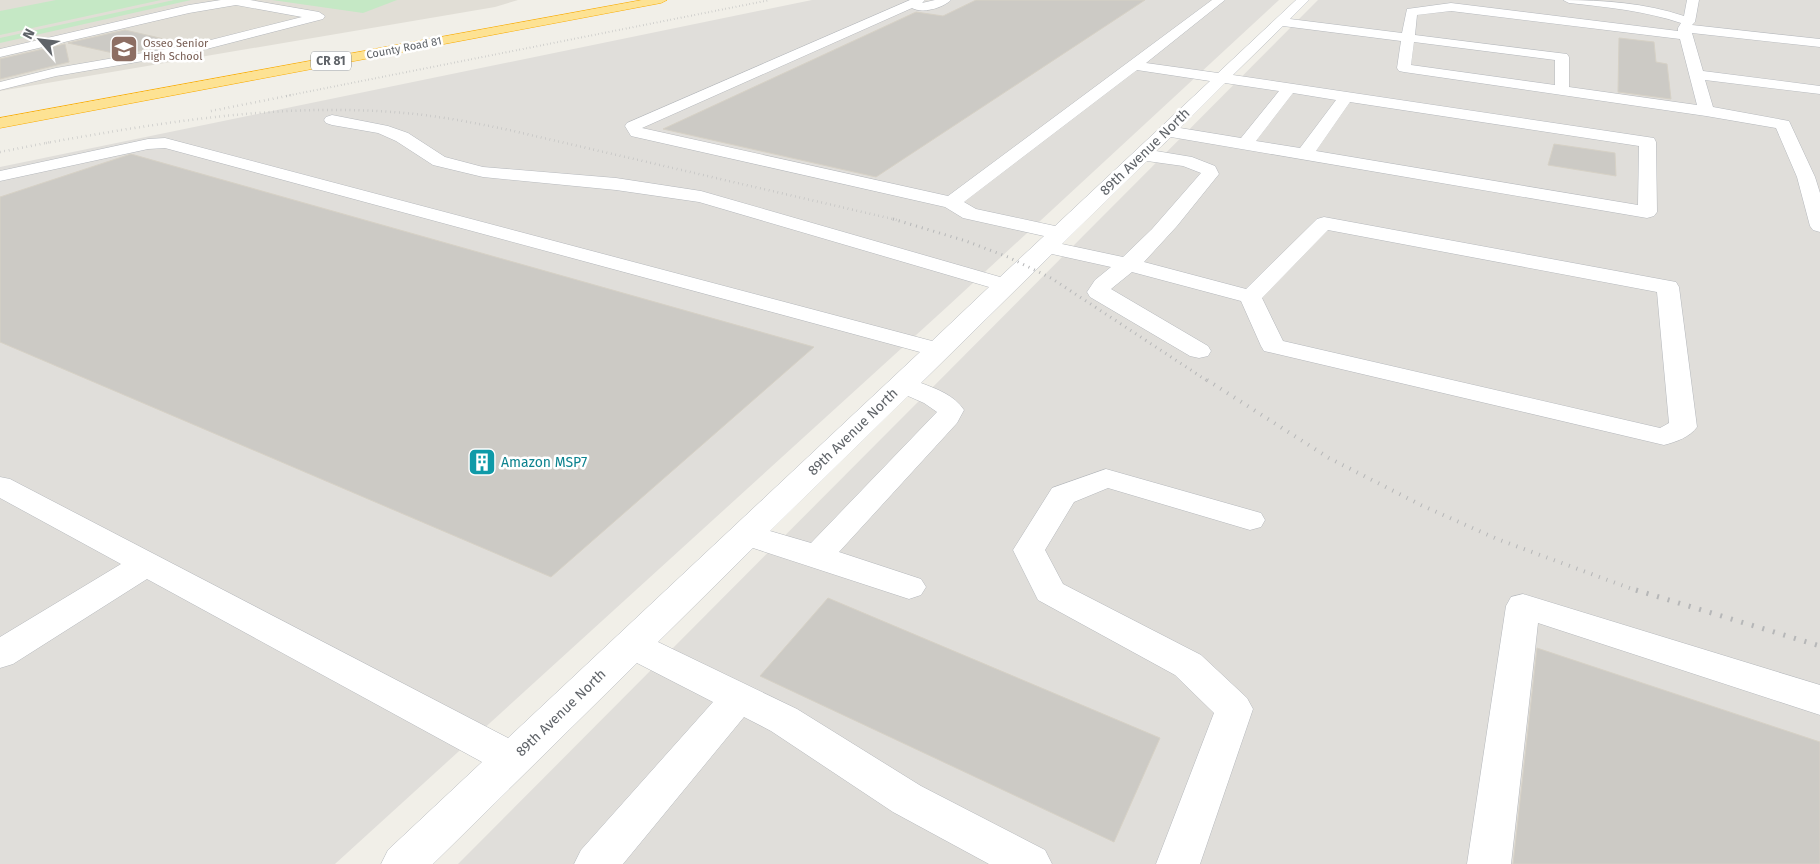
<svg xmlns="http://www.w3.org/2000/svg" width="1820" height="864" viewBox="0 0 1820 864" font-family="'Fira Sans',sans-serif">
<style>
.industrial{fill:#e0deda}
.education{fill:#e1ded6}
.green{fill:#c5e8c5}
.building{fill:#cccac5;stroke:#d6d1c6}
.lines{fill:none;stroke-linecap:round;stroke-linejoin:round}
.minor-casing{stroke:#b5b8bc;stroke-width:1}
.highway-casing{stroke:#f9ab00;stroke-width:1}
.minor{fill:#fff;fill-rule:evenodd}
.highway{fill:#fde293;fill-rule:evenodd}
.rail-far4{stroke:#b6b7b8;stroke-width:2;stroke-dasharray:0.5 3;stroke-linecap:butt}
.rail-far3{stroke:#b6b7b8;stroke-width:2.5;stroke-dasharray:0.5 4;stroke-linecap:butt}
.rail-far2{stroke:#b6b7b8;stroke-width:3;stroke-dasharray:1 5;stroke-linecap:butt}
.rail-far1{stroke:#b6b7b8;stroke-width:4;stroke-dasharray:1 7;stroke-linecap:butt}
.rail{stroke:#b6b7b8;stroke-width:5;stroke-dasharray:2 9;stroke-linecap:butt}
.labels{text-anchor:middle;dominant-baseline:central;stroke-width:5;stroke-linejoin:round;paint-order:stroke}
.far-education-label{font-size:11px;fill:#785e54;stroke:#fff;text-anchor:start}
.far-street-label{font-size:11px;fill:#5f6368;stroke:#fff}
.shield{fill:#fff;stroke:#8f9295;stroke-width:1}
.shield-label{font-size:12px;font-weight:bold;fill:#5f6368}
.street-label{font-size:14px;fill:#5f6368;stroke:#fff}
.culture-label{font-size:14px;fill:#0d838f;stroke:#fff;text-anchor:start}
</style>
<rect width="100%" height="100%" fill="#f1efe8"/>
<g class="industrial">
<polygon points="812,0 1279,0 948,306 335,864 0,864 0,167"/>
<polygon points="1318,0 1820,0 1820,864 458,864"/>
</g>
<polygon class="education" points="0,0 518,0 495,7 0,91"/>
<g class="green">
<polygon points="56,0 161,0 0,35 0,11"/>
<polygon points="174,0 191,0 0,43 0,38"/>
<polygon points="272,0 397,0 363,13"/>
</g>
<g class="building">
<polygon points="976,0 1145,0 876,177 663,129 916,12 943,16"/>
<polygon points="125,30 177,42 122,55 68,43"/>
<polygon points="1619,38 1654,42 1656,62 1667,64 1671,99 1618,92"/>
<polygon points="65,44 69,62 0,79 0,59"/>
<polygon points="1554,144 1615,153 1616,176 1548,165"/>
<polygon points="131,154 814,347 551,577 0,342 0,197"/>
<polygon points="828,598 1160,738 1114,842 760,676"/>
<polygon points="1537,648 1820,742 1820,864 1513,864"/>
</g>
<g class="lines">
<g class="minor-casing">
<g id="minor">
<polygon points="221,0 250,0 319,12 325,16 323,19 195,52 56,76 0,90 0,82 56,68 195,44 302,17 236,5 189,13 0,57 0,49 189,5"/>
<path d="M910 0H925L922 3 935 0H951C943 8 922 14 912 8L642 128 948 196 1212 0H1225L1146 63 1218 73 1296 0H1309L1290 19 1402 33 1407 9 1451 3 1678 31V28L1681 23C1645 11 1607 7 1569 3L1563 0C1604 0 1645 3 1684 16L1687 0H1699L1695 22 1692 25 1820 39V47L1692 33 1703 71 1820 86V94L1705 80 1713 107 1789 121 1815 177 1820 193V232L1813 230 1810 226 1797 177 1776 128 1706 116 1404 72 1399 71 1397 68 1401 41 1283 26 1233 75 1654 138 1656 142 1657 212 1654 216 1647 218 1171 137 1156 151 1192 157 1215 166 1219 174 1177 226 1144 262 1246 289 1317 219 1324 217 1676 282 1679 287 1697 427C1690 437 1676 442 1664 445L1273 353 1264 351 1261 346 1241 301 1132 272 1111 289 1208 346 1211 351 1208 356 1199 358 1190 356 1090 297 1087 292 1095 280 1111 267 1052 254 921 383C937 389 954 395 964 410L957 423 839 552 921 579 926 587 921 595 909 599 753 548 658 642 797 709 921 786 1045 850 1052 864H989L893 812 771 731 744 717 623 864H574L581 850 713 702 637 663 433 864H381L388 850 482 762 147 579 13 664 0 668V637L121 564 0 498V477L10 479 508 738 920 352 165 148 148 149 0 181V171L148 139 165 138 932 341 989 287 699 202 616 190 483 177 433 165 396 141 378 133 332 125 326 123 324 120 326 117 332 115 388 126 408 133 445 157 483 167 616 178 701 191 1000 277 1044 236 963 218 945 207 631 136 625 126 627 123ZM1451 11 1680 39 1697 105 1569 87V57L1567 54 1415 35 1417 15ZM1414 42 1555 60V85L1411 65ZM1137 70 1210 81 1055 226 976 209 964 202ZM1225 83 1279 91 1241 138 1180 128ZM1293 93 1336 100 1300 148 1256 141ZM1350 102 1639 146 1638 205 1316 151ZM1147 161 1183 166 1201 173 1152 229 1123 257 1062 244ZM1328 230 1657 292 1669 423 1660 428 1283 341 1262 298ZM908 396 924 403 937 412 811 543 770 531Z"/>
<polygon points="1106,469 1261,513 1265,520 1261,527 1250,530 1108,488 1074,502 1045,550 1063,584 1201,655 1247,698 1253,709 1200,864 1156,864 1214,713 1175,675 1038,600 1013,550 1052,488"/>
<polygon points="1523,594 1820,685 1820,715 1538,623 1511,864 1467,864 1506,606 1511,597"/>
</g>
</g>
<g class="highway-casing">
<polygon id="highway" points="642,0 667,0 661,3 0,128 0,118"/>
</g>
<use href="#minor" class="minor"/>
<use href="#highway" class="highway"/>
<polyline class="rail-far4" points="286,96 770,0"/>
<g class="rail-far3">
<polyline points="211,111 292,95"/>
<path d="M46 143C164 122 284 102 404 113 440 116 475 123 509 130L897 220"/>
<polyline points="0,152 51,142"/>
</g>
<polyline class="rail-far2" points="893,219 966,241 1008,257 1051,278 1209,382"/>
<polyline class="rail-far1" points="1207,380 1329,458 1421,505 1497,539 1640,592"/>
<polyline class="rail" points="1636,590 1820,646"/>
</g>
<defs>
<g id="school-square" transform="scale(1.4375)"><rect x="-9" y="-9" width="18" height="18" rx="4" fill="#8d6e63" stroke="#fff"/><path d="M0-5L7-2L0 1L-7-2ZM-4 1L0 2.5L4 1V4Q0 6-4 4Z" fill="#fff"/></g>
<g id="building-square" transform="scale(1.4375)"><rect x="-9" y="-9" width="18" height="18" rx="4" fill="#0f9aa8" stroke="#fff"/><path d="M-4-6H4V6H1V3H-1V6H-4ZM-2.5-4.3h1.7v1.8h-1.7ZM.8-4.3h1.7v1.8H.8ZM-2.5-1h1.7V.8h-1.7ZM.8-1h1.7V.8H.8Z" fill="#fff"/></g>
</defs>
<g fill-rule="evenodd">
<use href="#school-square" x="124" y="49"/>
<use href="#building-square" x="482" y="462"/>
</g>
<g class="labels">
<g class="far-education-label">
<text x="143" y="43">Osseo Senior<tspan x="143" dy="13">High School</tspan></text>
</g>
<g class="far-street-label">
<text transform="translate(404 48) rotate(-11)">County Road 81</text>
</g>
<rect class="shield" x="311" y="51.5" width="40" height="19" rx="4"/>
<g class="shield-label">
<text x="331" y="61">CR 81</text>
</g>
<g class="street-label">
<text transform="translate(1145 152) rotate(-44)">89th Avenue North</text>
<text transform="translate(853 432) rotate(-44)">89th Avenue North</text>
<text transform="translate(561 713) rotate(-44)">89th Avenue North</text>
</g>
<g class="culture-label">
<text x="501" y="462">Amazon MSP7</text>
</g>
</g>
<g transform="translate(40 40) rotate(298)" stroke="#ffffff" stroke-width="4" paint-order="stroke">
<path d="M0-4L9 19L0 12L-9 19Z" fill="#5f6368"/>
<text y="-8" font-size="14" font-weight="bold" text-anchor="middle" fill="#5f6368">N</text>
</g>
</svg>
